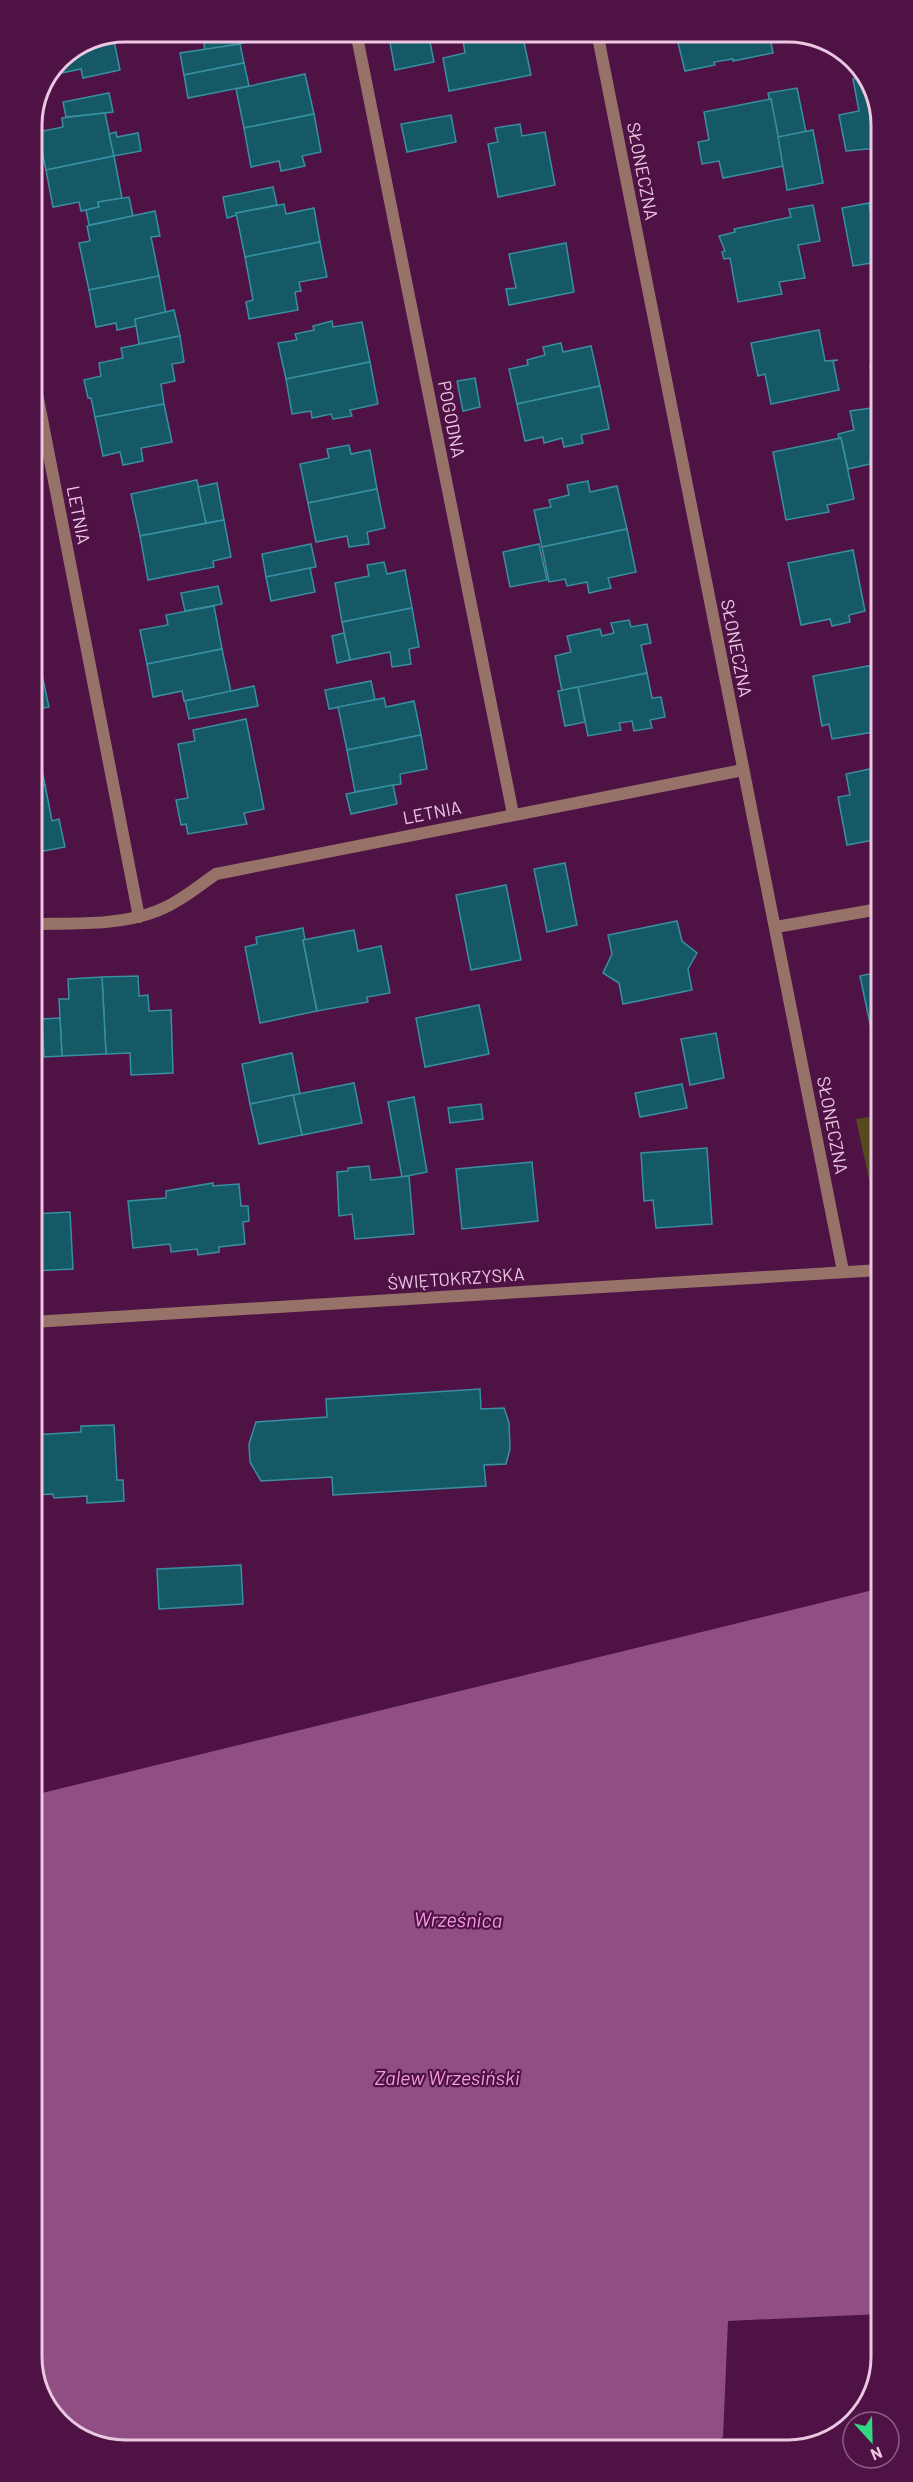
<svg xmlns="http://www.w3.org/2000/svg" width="913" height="2482" viewBox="0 0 913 2482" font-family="Barlow,sans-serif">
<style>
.green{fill:#564a1d}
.water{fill:#904e83}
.building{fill:#165966;stroke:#388fa2;stroke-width:1.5}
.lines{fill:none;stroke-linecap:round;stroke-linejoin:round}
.street{stroke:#977269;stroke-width:12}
.labels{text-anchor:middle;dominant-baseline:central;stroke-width:4.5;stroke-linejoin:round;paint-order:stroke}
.street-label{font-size:18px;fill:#ebc7e2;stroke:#4e1344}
.water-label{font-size:20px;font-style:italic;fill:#f69ae3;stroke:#4e1344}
.rim{fill:none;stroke:#ebc7e2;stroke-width:3}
</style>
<rect width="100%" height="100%" fill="#4e1344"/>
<polygon class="green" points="880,1115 880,1214 876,1211 856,1119"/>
<polygon class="water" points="869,1591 880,1592 881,2314 728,2321 723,2437 703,2448 118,2450 68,2431 35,2382 34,1795"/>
<g class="building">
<polygon points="202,32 253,32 255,41 205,50"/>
<polygon points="388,32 428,32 434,62 395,70"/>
<polygon points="475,32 526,32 522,33 531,75 449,91 443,58 465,53 462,34"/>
<polygon points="685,32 769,32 773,53 733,61 733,59 714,62 715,65 685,71 678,43 686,40"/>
<polygon points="113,36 120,70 83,78 81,69 52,75 59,59"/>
<polygon points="240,44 244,63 184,75 180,53"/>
<polygon points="244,63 249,86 188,98 184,75"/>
<polygon points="305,74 314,114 244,128 236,89"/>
<polygon points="864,77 878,100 878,148 846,151 839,115 859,111 853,79"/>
<polygon points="797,88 806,132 778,137 768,93"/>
<polygon points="109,93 113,112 66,117 63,102"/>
<polygon points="771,99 784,166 723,178 719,161 702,164 698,142 709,140 704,112"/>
<polygon points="105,113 114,156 46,170 38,132 63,127 62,118"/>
<polygon points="314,114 321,152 302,156 305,166 281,171 279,161 251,167 244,128"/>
<polygon points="451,115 456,142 407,152 401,124"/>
<polygon points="520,124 522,136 545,132 555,185 498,197 488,144 498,142 495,128"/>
<polygon points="813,130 823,183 787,190 778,137"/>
<polygon points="116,132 117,137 138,133 141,151 114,156 109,134"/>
<polygon points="114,156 122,198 98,202 99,207 81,211 79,202 53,207 46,170"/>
<polygon points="273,187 277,205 236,213 237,215 227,218 223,197"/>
<polygon points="129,197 133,216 89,225 86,210 99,207 98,202"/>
<polygon points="878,201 878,252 869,203"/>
<polygon points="869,203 878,262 853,266 842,208"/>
<polygon points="284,204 286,214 314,208 320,242 245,257 236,213"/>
<polygon points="813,205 820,241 798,245 805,278 779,282 782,294 738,302 730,258 724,259 722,252 725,251 719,236 735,232 734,229 791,217 789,209"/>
<polygon points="155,211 160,236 151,237 159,276 89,290 79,243 90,241 87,226"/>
<polygon points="320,242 327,277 299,282 301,291 295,292 298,310 249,319 246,302 253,300 245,257"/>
<polygon points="566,243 574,292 509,305 506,289 516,288 509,254"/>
<polygon points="159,276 166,314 135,319 136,326 117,330 116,323 96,327 89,290"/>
<polygon points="174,310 180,336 139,344 135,319"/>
<polygon points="332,321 333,327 362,322 370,362 286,379 278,343 297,340 295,334 314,330 313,326"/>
<polygon points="819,330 825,361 838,360 833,361 839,390 771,404 765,374 758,376 751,343"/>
<polygon points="180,336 184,362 172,364 175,381 161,384 164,404 95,417 91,398 88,398 84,380 101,376 99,363 123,358 121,348"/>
<polygon points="561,343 563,352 591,346 600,386 517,404 509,369 528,365 527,360 545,355 543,347"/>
<polygon points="370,362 378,404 350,410 352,416 333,419 331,414 312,418 311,411 292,414 286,379"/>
<polygon points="879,364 879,406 877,406 870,366"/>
<polygon points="475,378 480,407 463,411 457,381"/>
<polygon points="600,386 609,429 581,435 583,443 564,447 562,438 544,443 543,437 525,441 517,404"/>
<polygon points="164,404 172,442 141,448 143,461 123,465 120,452 103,456 95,417"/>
<polygon points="877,406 879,406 879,448 871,408"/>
<polygon points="871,408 879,448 879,462 848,469 841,438 839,439 838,434 854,430 850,411"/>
<polygon points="841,438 854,499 827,505 829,512 786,520 773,452"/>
<polygon points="349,445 351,454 370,450 377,489 308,503 300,464 329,458 327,449"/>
<polygon points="197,480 206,523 140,536 131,494"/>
<polygon points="588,481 590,492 617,486 627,529 542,547 534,510 551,507 549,500 569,495 567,485"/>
<polygon points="217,483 224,520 206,523 198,487"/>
<polygon points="377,489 385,528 367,532 369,544 349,547 347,536 316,542 308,503"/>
<polygon points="224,520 231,557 213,561 214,567 148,580 140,536"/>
<polygon points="627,529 636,572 608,578 611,588 589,593 587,582 567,586 565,579 549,582 542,547"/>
<polygon points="311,544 316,567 266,577 262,554"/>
<polygon points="539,544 547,580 510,587 503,552"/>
<polygon points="853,550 865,611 849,615 850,622 832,626 830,619 801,625 788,563"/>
<polygon points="384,562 387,574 405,570 412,608 342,622 335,583 369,576 367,565"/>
<polygon points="310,568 315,592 271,601 266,577"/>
<polygon points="218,586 222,604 185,611 181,593"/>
<polygon points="214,606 222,649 147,664 140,630 168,625 166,615"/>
<polygon points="412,608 419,647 409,649 411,664 392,667 390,652 350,660 342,622"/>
<polygon points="629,620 631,627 647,624 651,643 641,645 647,673 562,691 555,656 571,652 567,636 600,629 602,636 614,633 611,623"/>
<polygon points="32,627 38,657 32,658"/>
<polygon points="344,633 350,660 337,663 332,636"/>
<polygon points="222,649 231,692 184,701 182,691 153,697 147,664"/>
<polygon points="38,657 49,707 32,710 32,658"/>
<polygon points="879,664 879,731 832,739 829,724 822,726 813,676"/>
<polygon points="647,673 652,698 661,697 665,717 650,720 652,728 634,731 632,721 619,723 621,730 588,736 578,687"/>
<polygon points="371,681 375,700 329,709 325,690"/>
<polygon points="254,686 258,706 189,719 185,701"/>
<polygon points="578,687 585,722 565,726 558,691"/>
<polygon points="384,698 386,707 414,701 421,735 347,750 338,707"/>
<polygon points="246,719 264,809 244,813 247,824 188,834 186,824 181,825 176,800 188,798 178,744 195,741 193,730"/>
<polygon points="421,735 427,769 400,774 401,784 355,792 347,750"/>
<polygon points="37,745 45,785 33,787 33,746"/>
<polygon points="879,767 879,839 847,845 838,797 850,795 846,774"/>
<polygon points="45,785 52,821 59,819 65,847 33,853 33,787"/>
<polygon points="393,785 397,804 351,814 346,794"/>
<polygon points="565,863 577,925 547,932 534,869"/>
<polygon points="506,885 521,960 471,970 456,895"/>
<polygon points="677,921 682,941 697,953 688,969 692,990 623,1004 619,983 603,973 612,954 608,935"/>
<polygon points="303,928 305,940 303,940 317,1011 260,1023 245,947 257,944 256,937"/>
<polygon points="354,930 358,951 381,946 390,993 367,997 368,1002 317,1011 303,940"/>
<polygon points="879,972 880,1036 873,1038 860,976"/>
<polygon points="138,976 139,996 148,995 149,1011 171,1010 173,1073 131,1075 130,1053 106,1054 102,977"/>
<polygon points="102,977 106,1054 62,1056 59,999 69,999 68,979"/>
<polygon points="479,1005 489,1054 425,1067 416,1018"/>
<polygon points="60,1018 62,1056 44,1057 42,1019"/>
<polygon points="716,1033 724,1078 690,1085 681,1039"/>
<polygon points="292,1053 300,1094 250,1104 242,1064"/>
<polygon points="354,1083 362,1123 302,1135 293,1095"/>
<polygon points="682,1084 687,1108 640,1117 635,1093"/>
<polygon points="293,1095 302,1135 259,1144 250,1104"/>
<polygon points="414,1097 427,1172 402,1177 388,1102"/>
<polygon points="481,1104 483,1119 450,1123 448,1108"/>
<polygon points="707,1148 712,1224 656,1228 653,1200 644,1201 641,1153"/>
<polygon points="532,1162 538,1221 462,1229 456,1169"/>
<polygon points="369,1166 371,1180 409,1176 414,1234 355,1239 352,1214 339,1216 337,1172 348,1171 348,1168"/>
<polygon points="213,1183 213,1186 239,1184 241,1206 248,1206 249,1221 243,1222 245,1244 219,1247 219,1252 198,1255 197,1249 171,1252 170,1244 133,1248 128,1201 166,1198 166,1191"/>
<polygon points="70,1212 73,1269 33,1271 33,1214"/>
<polygon points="480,1389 481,1409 504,1408 509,1423 510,1449 506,1464 484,1465 486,1486 333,1495 332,1477 261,1481 250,1462 249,1444 256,1422 327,1417 326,1399"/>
<polygon points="114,1425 117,1480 123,1480 124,1501 87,1503 87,1496 54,1498 53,1494 34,1495 33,1435 81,1432 81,1426"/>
<polygon points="241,1565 243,1604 159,1609 157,1569"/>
</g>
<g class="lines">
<g class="street">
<polyline points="356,32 513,814"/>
<polyline points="597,32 843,1271"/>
<polyline points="32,368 139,917"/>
<path d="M33 924C73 923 119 926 157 911 178 903 197 887 216 874L743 770"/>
<polyline points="776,927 879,909"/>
<polyline points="33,1322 880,1270"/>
</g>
</g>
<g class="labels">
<g class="street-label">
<text transform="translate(643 171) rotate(79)">SŁONECZNA</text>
<text transform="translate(452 419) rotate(79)">POGODNA</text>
<text transform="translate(79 515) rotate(79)">LETNIA</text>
<text transform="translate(737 648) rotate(79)">SŁONECZNA</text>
<text transform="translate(432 812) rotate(-11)">LETNIA</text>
<text transform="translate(833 1125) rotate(79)">SŁONECZNA</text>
<text transform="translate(456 1278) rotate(-4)">ŚWIĘTOKRZYSKA</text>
</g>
<g class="water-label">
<text transform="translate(458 1919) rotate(1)">Wrześnica</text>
<text x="447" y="2077">Zalew Wrzesiński</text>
</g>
</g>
<path d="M0 0H913V2482H0ZM125 42H788A83 83 0 0 1 871 125V2357A83 83 0 0 1 788 2440H125A83 83 0 0 1 42 2357V125A83 83 0 0 1 125 42Z" fill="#4e1344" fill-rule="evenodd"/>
<path class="rim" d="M125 42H788A83 83 0 0 1 871 125V2357A83 83 0 0 1 788 2440H125A83 83 0 0 1 42 2357V125A83 83 0 0 1 125 42Z"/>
<g transform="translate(871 2440) rotate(158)"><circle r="28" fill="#4e1344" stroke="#8d5b83" stroke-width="1.5"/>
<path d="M0-4.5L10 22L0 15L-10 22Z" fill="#31d882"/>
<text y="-9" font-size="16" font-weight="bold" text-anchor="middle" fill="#ebc7e2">N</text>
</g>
</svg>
